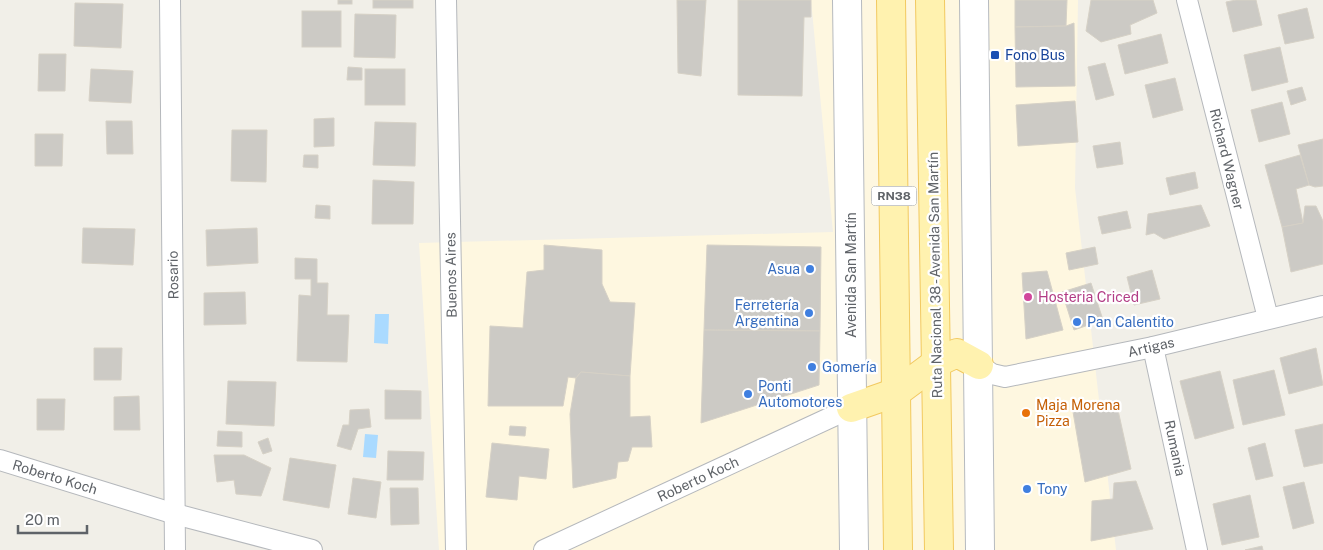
<svg xmlns="http://www.w3.org/2000/svg" width="1323" height="550" viewBox="0 0 1323 550" font-family="'Public Sans',sans-serif">
<style>
.commercial{fill:#fef7e0}
.water{fill:#aadaff}
.building{fill:#cccac5;stroke:#d6d1c6}
.lines{fill:none;stroke-linecap:round;stroke-linejoin:round}
.street-casing{stroke:#b5b8bc;stroke-width:22}
.secondary-casing{stroke:#b6babf;stroke-width:30}
.primary-casing{stroke:#f2c960;stroke-width:30}
.street{stroke:#fff;stroke-width:20}
.secondary{stroke:#fff;stroke-width:28}
.primary{stroke:#fff2af;stroke-width:28}
.transit-dot{fill:#1a4fb4;stroke:#fff;stroke-width:2}
.shop-dot{fill:#3f7fe0;stroke:#fff;stroke-width:2}
.hotel-dot{fill:#d1479c;stroke:#fff;stroke-width:2}
.food-dot{fill:#e8710a;stroke:#fff;stroke-width:2}
.labels{text-anchor:middle;dominant-baseline:central;stroke-width:4.5;stroke-linejoin:round;paint-order:stroke}
.shield{fill:#fff;stroke:#8f9295;stroke-width:1}
.shield-label{font-size:12px;font-weight:bold;fill:#5f6368}
.transit-label{font-size:14px;fill:#164399;stroke:#fff;text-anchor:start}
.street-label{font-size:14px;fill:#5f6368;stroke:#fff}
.shop-label{font-size:14px;fill:#366cbe;stroke:#fff;text-anchor:start}
.hotel-label{font-size:14px;fill:#b23c85;stroke:#fff;text-anchor:start}
.food-label{font-size:14px;fill:#c56008;stroke:#fff;text-anchor:start}
</style>
<rect width="100%" height="100%" fill="#f1efe8"/>
<polygon class="commercial" points="811,0 1078,0 1075,188 1116,550 439,550 419,243 833,232"/>
<g class="water">
<polygon points="375,314 389,314 388,344 374,343"/>
<polygon points="365,434 378,435 376,458 363,457"/>
</g>
<g class="building">
<rect x="338" y="0" width="14" height="4"/>
<rect x="373" y="0" width="40" height="8"/>
<polygon points="677,0 706,0 701,76 678,73"/>
<polygon points="738,0 811,0 811,17 804,17 802,96 738,95"/>
<polygon points="1015,0 1067,0 1066,26 1015,27"/>
<polygon points="1091,0 1153,0 1157,13 1130,25 1131,34 1101,42 1086,31"/>
<polygon points="1236,0 1256,0 1262,25 1233,32 1226,2"/>
<polygon points="75,3 123,4 121,48 74,46"/>
<polygon points="1307,8 1314,38 1285,44 1278,15"/>
<rect x="302" y="11" width="39" height="36"/>
<polygon points="355,14 396,15 395,58 354,57"/>
<polygon points="1074,23 1075,86 1016,87 1015,27 1066,26"/>
<polygon points="1161,34 1168,63 1125,74 1118,45"/>
<polygon points="1280,47 1288,82 1252,91 1244,55"/>
<polygon points="39,54 66,54 65,91 38,91"/>
<polygon points="1105,63 1114,95 1096,100 1088,67"/>
<polygon points="348,67 362,68 362,80 347,80"/>
<polygon points="91,69 133,71 131,103 89,101"/>
<rect x="365" y="69" width="40" height="36"/>
<polygon points="1175,78 1183,110 1153,118 1145,85"/>
<polygon points="1302,87 1306,100 1291,105 1287,91"/>
<polygon points="1075,101 1078,142 1018,146 1016,105"/>
<polygon points="1282,102 1290,134 1259,142 1251,110"/>
<polygon points="334,118 334,146 314,147 314,119"/>
<polygon points="106,121 132,121 133,154 107,154"/>
<polygon points="375,122 416,123 415,166 373,165"/>
<polygon points="232,130 267,130 266,182 231,181"/>
<polygon points="35,134 63,134 62,166 35,166"/>
<polygon points="1323,139 1323,186 1315,187 1309,185 1298,145"/>
<polygon points="1120,142 1123,164 1097,168 1093,146"/>
<polygon points="304,155 318,155 318,168 303,167"/>
<polygon points="1300,155 1309,185 1296,189 1303,223 1282,227 1265,165"/>
<polygon points="1195,172 1198,188 1170,195 1166,178"/>
<polygon points="373,180 414,182 413,224 372,224"/>
<polygon points="316,205 330,206 330,219 315,218"/>
<polygon points="1201,205 1210,226 1164,239 1154,233 1146,235 1148,214"/>
<polygon points="1305,206 1316,206 1323,221 1323,264 1291,272 1282,227 1303,223"/>
<polygon points="1127,211 1131,228 1102,234 1098,217"/>
<polygon points="83,228 135,229 133,265 82,263"/>
<polygon points="257,228 258,263 207,266 206,230"/>
<polygon points="544,245 602,250 602,284 610,302 635,303 630,376 581,372 576,378 568,377 563,406 488,406 490,326 523,328 527,272 544,270"/>
<polygon points="707,245 821,247 820,331 704,330"/>
<polygon points="1095,247 1098,264 1069,270 1066,253"/>
<polygon points="295,258 317,259 317,283 328,283 327,315 349,315 347,362 297,361 299,295 311,296 311,279 295,279"/>
<polygon points="1152,270 1160,299 1134,305 1127,277"/>
<polygon points="1047,271 1063,330 1026,339 1022,273"/>
<polygon points="1091,283 1103,320 1074,330 1062,292"/>
<polygon points="245,292 246,324 204,325 204,293"/>
<polygon points="704,330 820,331 819,385 701,423"/>
<polygon points="94,348 122,348 121,380 94,380"/>
<polygon points="1316,348 1323,385 1289,394 1280,358"/>
<polygon points="1274,370 1285,415 1243,425 1233,380"/>
<polygon points="1220,371 1234,428 1195,439 1180,381"/>
<polygon points="581,372 630,376 630,417 650,416 652,447 632,447 628,461 618,462 616,478 573,488 570,414 576,378"/>
<polygon points="228,381 276,382 274,426 226,424"/>
<polygon points="385,390 421,391 421,419 385,419"/>
<polygon points="139,396 140,430 114,430 114,397"/>
<polygon points="37,399 65,399 64,430 37,430"/>
<polygon points="1116,401 1131,469 1085,482 1072,406"/>
<polygon points="369,409 371,427 358,429 351,450 337,446 343,425 349,425 350,410"/>
<polygon points="1323,424 1323,463 1304,467 1295,430"/>
<polygon points="510,426 526,427 525,436 509,435"/>
<polygon points="218,431 242,432 242,447 217,446"/>
<polygon points="268,438 272,451 263,454 258,442"/>
<polygon points="492,443 549,449 546,479 519,476 517,500 486,497"/>
<polygon points="1265,443 1273,476 1256,480 1248,448"/>
<polygon points="388,451 424,452 423,480 387,480"/>
<polygon points="214,455 244,455 271,468 261,496 236,494 234,480 217,482"/>
<polygon points="290,458 336,465 329,508 283,500"/>
<polygon points="353,478 381,482 376,518 348,514"/>
<polygon points="1136,481 1153,529 1091,541 1092,501 1113,499 1114,483"/>
<polygon points="1304,482 1314,523 1293,529 1283,487"/>
<polygon points="390,488 418,488 419,524 391,525"/>
<polygon points="1250,495 1259,537 1222,545 1213,504"/>
<polygon points="1262,546 1263,550 1245,550"/>
</g>
<g class="lines">
<g class="street-casing">
<g id="street">
<polyline points="170,0 175,550"/>
<polyline points="446,0 456,550"/>
<polyline points="1187,0 1268,318"/>
<polyline points="1153,347 1197,550"/>
<polyline points="979,365 992,374 1005,377 1153,347 1323,306"/>
<polyline points="0,460 175,514 312,550"/>
<polyline points="544,550 851,408"/>
</g>
</g>
<g class="secondary-casing">
<g id="secondary">
<polyline points="847,0 854,550"/>
<polyline points="974,0 980,550"/>
</g>
</g>
<g class="primary-casing">
<g id="primary">
<polyline points="891,0 898,550"/>
<polyline points="930,0 939,550"/>
<polyline points="851,408 897,392 936,363 957,353 979,365"/>
</g>
</g>
<use href="#street" class="street"/>
<use href="#secondary" class="secondary"/>
<use href="#primary" class="primary"/>
</g>
<rect class="transit-dot" x="990" y="50" width="10" height="10" rx="2.5"/>
<g class="shop-dot">
<circle cx="810" cy="269" r="5"/>
<circle cx="809" cy="313" r="5"/>
<circle cx="1077" cy="322" r="5"/>
<circle cx="812" cy="367" r="5"/>
<circle cx="748" cy="394" r="5"/>
<circle cx="1027" cy="489" r="5"/>
</g>
<circle class="hotel-dot" cx="1028" cy="297" r="5"/>
<circle class="food-dot" cx="1026" cy="413" r="5"/>
<g class="labels">
<rect class="shield" x="871.5" y="186.5" width="45" height="19" rx="4"/>
<g class="shield-label">
<text x="894" y="196">RN38</text>
</g>
<g class="transit-label">
<text x="1005" y="55">Fono Bus</text>
</g>
<g class="street-label">
<text transform="translate(1227 159) rotate(76)">Richard Wagner</text>
<text transform="translate(173 275) rotate(-91)">Rosario</text>
<text transform="translate(451 275) rotate(-91)">Buenos Aires</text>
<text transform="translate(851 275) rotate(-90)">Avenida San Martín</text>
<text transform="translate(935 275) rotate(-91)">Ruta Nacional 38 - Avenida San Martín</text>
<text transform="translate(1151 347) rotate(-13)">Artigas</text>
<text transform="translate(1175 448) rotate(78)">Rumania</text>
<text transform="translate(55 477) rotate(17)">Roberto Koch</text>
<text transform="translate(698 479) rotate(-25)">Roberto Koch</text>
</g>
<g class="shop-label">
<text x="800" y="269" text-anchor="end">Asua</text>
<text x="799" y="305" text-anchor="end">Ferretería<tspan x="799" dy="16">Argentina</tspan></text>
<text x="1087" y="322">Pan Calentito</text>
<text x="822" y="367">Gomería</text>
<text x="758" y="386">Ponti<tspan x="758" dy="16">Automotores</tspan></text>
<text x="1037" y="489">Tony</text>
</g>
<g class="hotel-label">
<text x="1038" y="297">Hosteria Criced</text>
</g>
<g class="food-label">
<text x="1036" y="405">Maja Morena<tspan x="1036" dy="16">Pizza</tspan></text>
</g>
</g>
<path d="M18 525v8h69v-8" fill="none" stroke="#5f6368" stroke-width="2.5"/>
<text x="25" y="525" font-size="15" fill="#5f6368" stroke="#ffffff" stroke-width="4" paint-order="stroke">20 m</text>
</svg>
